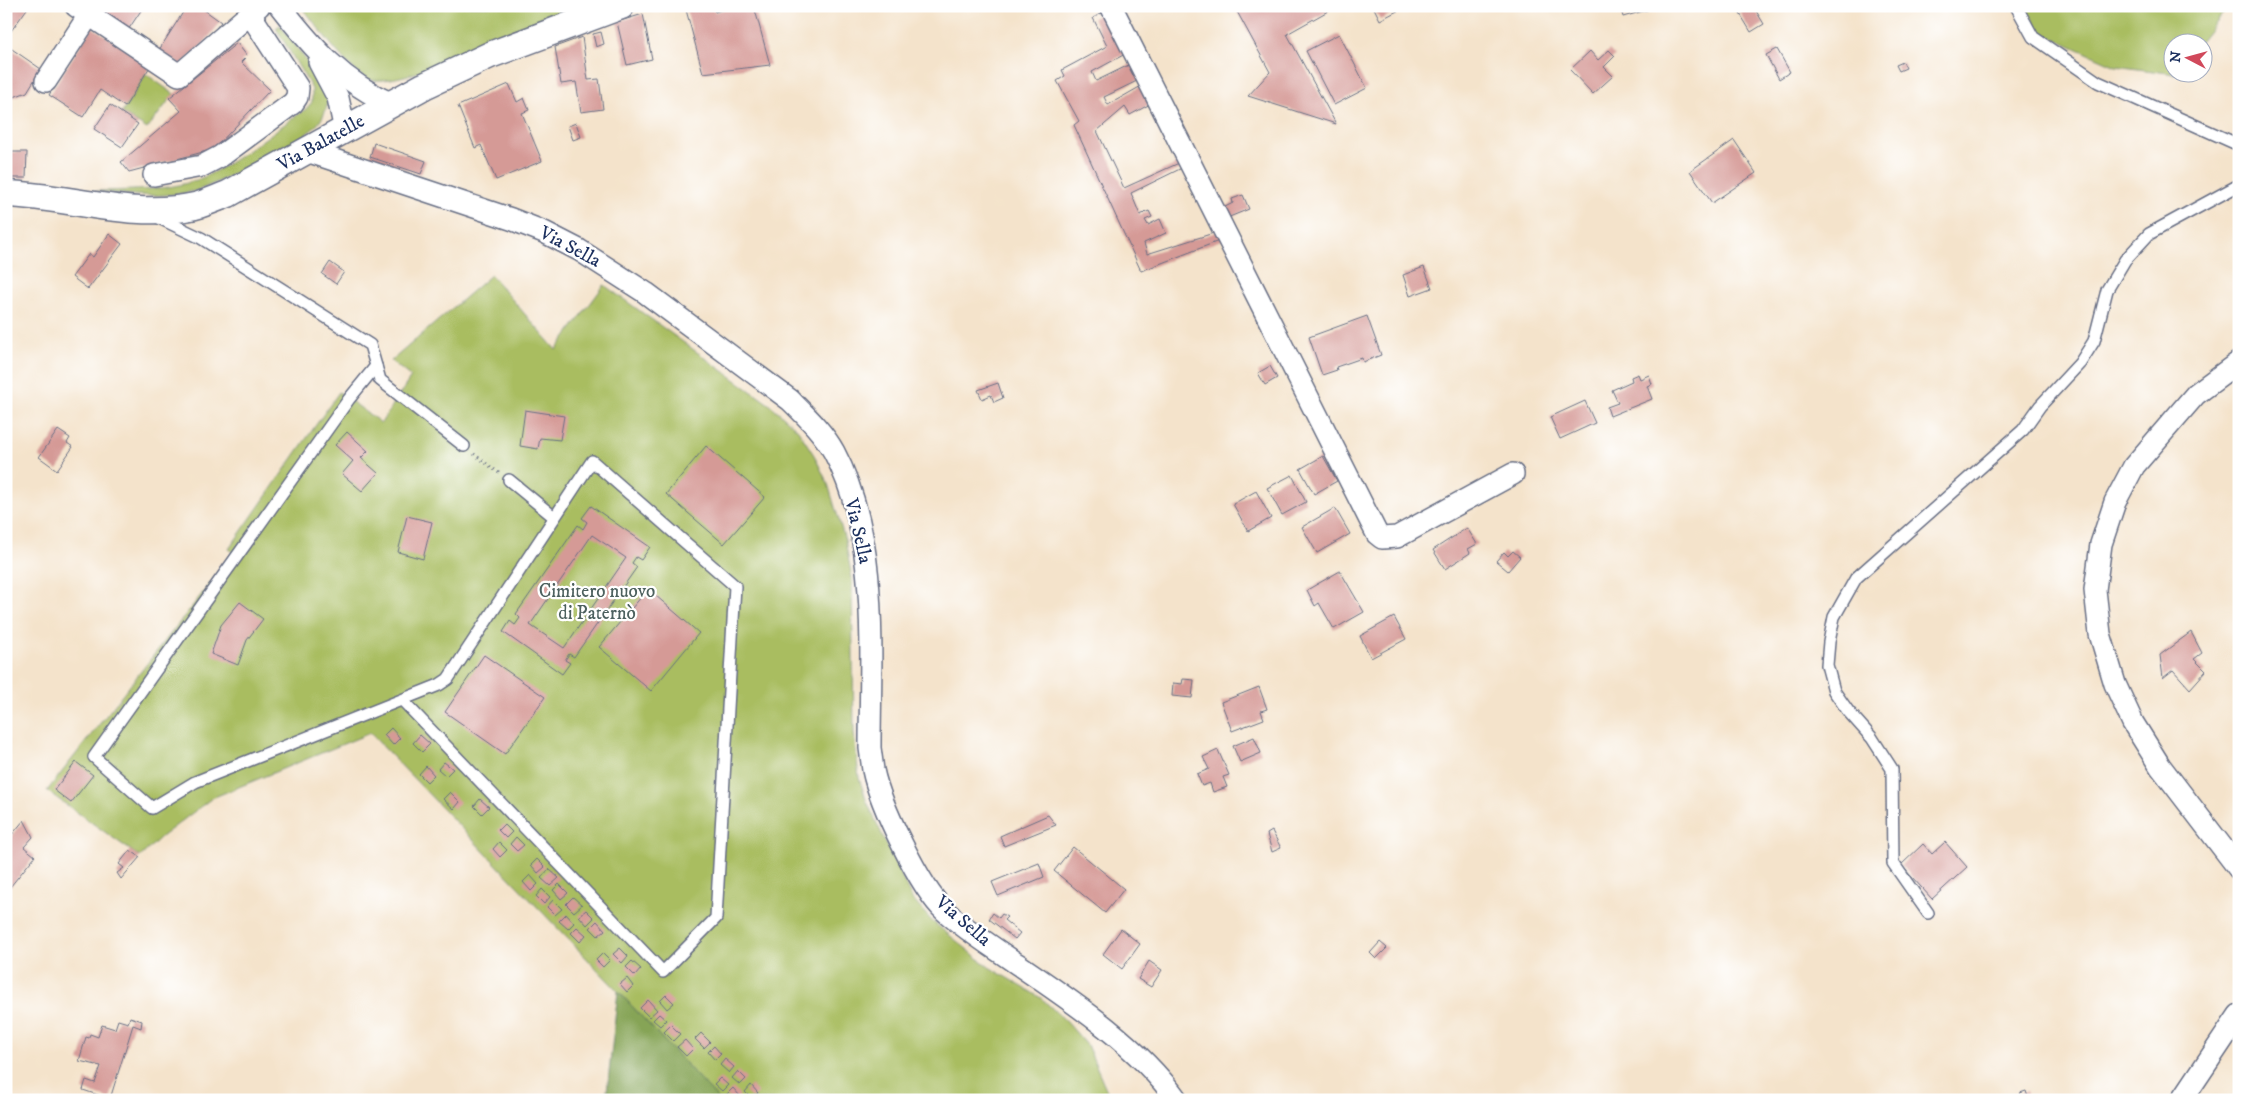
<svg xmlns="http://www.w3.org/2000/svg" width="2245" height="1106" viewBox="0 0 2245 1106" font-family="'IM FELL DW Pica',serif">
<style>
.green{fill:#a9bd61;stroke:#627660}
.forest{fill:#86a457;stroke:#506a5a}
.building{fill:#d59a96;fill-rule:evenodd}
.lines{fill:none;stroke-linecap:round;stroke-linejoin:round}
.service-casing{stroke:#676e84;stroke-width:14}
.minor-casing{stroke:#676e84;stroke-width:24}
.tertiary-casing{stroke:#676e84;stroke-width:29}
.path{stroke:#676e84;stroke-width:3;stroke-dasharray:1 4;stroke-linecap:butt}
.service{stroke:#fff;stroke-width:11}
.minor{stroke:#fff;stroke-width:21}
.tertiary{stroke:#fff;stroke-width:26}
.labels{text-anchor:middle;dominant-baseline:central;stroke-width:4.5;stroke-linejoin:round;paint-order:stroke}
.street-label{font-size:19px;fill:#1b2f5e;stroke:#fff}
.park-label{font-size:19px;fill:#4d615f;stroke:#fff}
</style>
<rect width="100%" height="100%" fill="#fff"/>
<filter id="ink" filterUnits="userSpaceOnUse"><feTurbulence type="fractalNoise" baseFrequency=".02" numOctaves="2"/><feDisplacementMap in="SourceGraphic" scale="10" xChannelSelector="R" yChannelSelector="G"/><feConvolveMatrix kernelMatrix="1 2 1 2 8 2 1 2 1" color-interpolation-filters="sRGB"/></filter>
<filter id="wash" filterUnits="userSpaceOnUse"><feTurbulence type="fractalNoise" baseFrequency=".0096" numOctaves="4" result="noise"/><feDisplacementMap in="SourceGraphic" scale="20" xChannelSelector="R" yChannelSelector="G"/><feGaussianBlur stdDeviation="1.12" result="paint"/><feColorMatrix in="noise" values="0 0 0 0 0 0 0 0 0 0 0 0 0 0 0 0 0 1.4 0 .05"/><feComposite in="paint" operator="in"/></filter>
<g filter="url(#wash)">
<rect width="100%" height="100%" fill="#f4e3cb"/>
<g class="green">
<path d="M301 6H584C548 21 398 91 368 79 347 70 317 25 301 6Z"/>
<polygon points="2025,6 2229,6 2200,42 2172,42 2172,72 2175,74 2116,66 2040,32"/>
<path d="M280 25 327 88C330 102 326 115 316 126 303 140 214 186 195 191 162 198 131 196 97 191 130 190 174 191 204 177 240 160 273 131 306 109L312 102V89L276 28Z"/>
<polygon points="146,74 174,94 147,129 122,113"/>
<polygon points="491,275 556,350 604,285 773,407 798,430 814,455 828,484 845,540 852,578 854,733 859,778 867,802 912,899 932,921 989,967 1041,998 1066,1021 1087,1045 1111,1100 719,1100 618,991 370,733 212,798 161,837 140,857 47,791 234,553 229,549 339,392 381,423 411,377 391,361"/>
</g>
<polygon class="forest" points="618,991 719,1100 606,1100"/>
<g id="blocks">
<g class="building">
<polygon points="6,6 29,6 6,38"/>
<polygon points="105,6 144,6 128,30 102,12"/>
<polygon points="187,6 204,6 203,9 221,22 204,43 181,65 159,50"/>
<polygon points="685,6 712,6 715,12 725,9 724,6 754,6 770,65 703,73"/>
<polygon points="1234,6 1325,6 1328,11 1287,34 1336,124 1248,96 1270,72"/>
<polygon points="1373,6 1407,6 1380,20"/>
<polygon points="1620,6 1657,6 1657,7 1623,17"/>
<polygon points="1748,6 1753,6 1764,24 1751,32 1739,12"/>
<polygon points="1105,11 1127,53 1092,72 1096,81 1133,63 1141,79 1104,97 1108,105 1143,85 1154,102 1130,115 1125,107 1097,131 1124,188 1179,163 1186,166 1131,193 1140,215 1149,211 1152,217 1145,220 1148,225 1160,219 1166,233 1144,243 1147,254 1220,231 1224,239 1141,271 1074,125 1079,121 1057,81 1065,76 1062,70 1107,46 1093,18"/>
<polygon points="643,14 652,59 627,65 617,22"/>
<polygon points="92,27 151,65 125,107 100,90 83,117 49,95"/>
<polygon points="601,32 604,44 596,47 593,34"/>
<polygon points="1339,34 1367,88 1334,105 1306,51"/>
<polygon points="582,37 588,80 599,79 603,109 581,112 576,82 561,84 555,47"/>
<polygon points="237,43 247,56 241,62 270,90 214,149 129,172 121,162 181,111 169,98"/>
<polygon points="6,45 41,69 27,92 6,100"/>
<polygon points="1777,49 1790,72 1779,79 1766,55"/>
<polygon points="1609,50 1615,56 1604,67 1613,76 1593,94 1570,70 1590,51 1598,60"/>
<polygon points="1903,62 1906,68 1899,71 1896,65"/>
<polygon points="509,84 517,102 524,98 529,110 522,113 542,161 496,180 481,145 475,148 458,106"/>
<polygon points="110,105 138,124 122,147 94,129"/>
<polygon points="576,123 581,137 573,140 568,126"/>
<polygon points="1734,140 1756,173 1712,203 1690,171"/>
<polygon points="374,143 426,161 421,174 370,157"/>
<polygon points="6,152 27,152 26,178 6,178"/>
<polygon points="1243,195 1249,209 1227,218 1223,208 1233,203 1232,199"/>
<polygon points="109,234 122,244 88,289 72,277 89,254 93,257"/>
<polygon points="330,262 344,272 336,284 322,274"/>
<polygon points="1424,267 1432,288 1410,296 1403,275"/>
<polygon points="1367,316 1381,355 1363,362 1362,358 1336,367 1337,370 1322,375 1309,337"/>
<polygon points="1270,366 1277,378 1265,385 1258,373"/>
<polygon points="1638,374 1640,379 1649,375 1652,384 1647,386 1652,399 1610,416 1607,407 1618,403 1612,390 1632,381 1631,377"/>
<polygon points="998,383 1003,398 994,402 991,395 982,399 978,390"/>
<polygon points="1585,401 1595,423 1560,439 1550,417"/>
<polygon points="525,410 564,416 560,440 540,438 538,449 520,446"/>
<polygon points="58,430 70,438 67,443 73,447 57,470 39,457"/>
<polygon points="347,432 368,451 361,458 378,473 362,491 342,474 353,461 335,445"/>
<polygon points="706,446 765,497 724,544 666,494"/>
<polygon points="1323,456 1337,481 1314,494 1300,469"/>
<polygon points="1292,475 1306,502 1282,515 1267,488"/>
<polygon points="1256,491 1271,518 1248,531 1233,504"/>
<path d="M591 506 650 547 641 560 636 557 632 563 637 567 574 657 569 654 565 660 570 663 562 674 503 632 510 621 515 625 520 618 516 614 578 525 583 529 587 522 582 518ZM592 535 626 558 564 648 530 625Z"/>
<polygon points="1335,508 1350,534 1317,553 1302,527"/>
<polygon points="407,516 432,522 423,559 398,552"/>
<polygon points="1467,528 1477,544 1468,549 1470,553 1445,569 1433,550"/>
<polygon points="1513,551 1520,557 1508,571 1496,561 1504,552 1508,556"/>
<polygon points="1340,571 1364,612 1334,629 1319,603 1315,606 1307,590"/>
<polygon points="648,589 699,633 651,691 599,647"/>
<polygon points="240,602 263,619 247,640 238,665 211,654 221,625"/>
<polygon points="1394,617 1406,639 1371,658 1360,636"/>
<polygon points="2191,632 2202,653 2194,659 2206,671 2190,689 2173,670 2163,678 2160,655"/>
<polygon points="484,655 545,697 505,754 445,712"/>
<polygon points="1183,679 1194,680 1192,698 1172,696 1173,683 1182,684"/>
<polygon points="1259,687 1267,709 1261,711 1264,719 1232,731 1221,702"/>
<polygon points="391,728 400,738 393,745 384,735"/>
<polygon points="420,735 430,744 422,752 413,743"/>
<polygon points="1254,737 1261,753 1240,762 1233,746"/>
<polygon points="1218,750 1229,775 1223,777 1227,787 1213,792 1210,783 1202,786 1197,774 1209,769 1203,757"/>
<polygon points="76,762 93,775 71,803 54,790"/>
<polygon points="444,762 453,769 446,776 438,769"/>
<polygon points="426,766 434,775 427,782 419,774"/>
<polygon points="450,792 460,802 454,809 443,799"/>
<polygon points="480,799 489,807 482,814 474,806"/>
<polygon points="1048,815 1056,825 1004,846 1000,836"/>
<polygon points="24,820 33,837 24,847 35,856 6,892 6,842"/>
<polygon points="504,824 512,832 506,838 498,830"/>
<polygon points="1272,831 1281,848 1272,852 1267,834"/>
<polygon points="516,837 524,845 517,851 510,844"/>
<polygon points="499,842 507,850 500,857 493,849"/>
<polygon points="1945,842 1967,867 1932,899 1901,865 1923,844 1932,854"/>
<polygon points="1073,847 1124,889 1105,913 1054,871"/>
<polygon points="130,850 140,857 121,879 117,873 124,868 119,864"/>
<polygon points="537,859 545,867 538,873 531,865"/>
<polygon points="1039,863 1044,877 998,896 992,882"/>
<polygon points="549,869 559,878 550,886 541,878"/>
<polygon points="530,875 538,884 531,891 523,882"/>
<polygon points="559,884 568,893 561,899 553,890"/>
<polygon points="542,889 550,897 544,904 536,896"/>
<polygon points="573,897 582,905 574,912 566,904"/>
<polygon points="553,900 562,909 555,915 547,907"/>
<polygon points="586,910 594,918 587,925 579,916"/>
<polygon points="993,913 999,918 1002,914 1007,917 1004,920 1020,933 1015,939 989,919"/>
<polygon points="566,914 574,923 568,929 559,921"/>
<polygon points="597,921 605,930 598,936 590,928"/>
<polygon points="577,927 586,935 580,942 571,933"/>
<polygon points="1121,929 1140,944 1122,969 1103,954"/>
<polygon points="1380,942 1387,948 1376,959 1370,953"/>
<polygon points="620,948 628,956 622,963 613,954"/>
<polygon points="603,953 610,960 603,967 596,960"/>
<polygon points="632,961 641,969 635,976 626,967"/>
<polygon points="1149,961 1162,970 1151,987 1138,979"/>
<polygon points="627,978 633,986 627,992 620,984"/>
<polygon points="666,995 674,1003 667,1009 660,1001"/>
<polygon points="648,1000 657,1010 649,1017 640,1008"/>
<polygon points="659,1014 666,1020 660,1026 653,1020"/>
<polygon points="130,1017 142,1021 141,1028 133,1025 110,1099 83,1090 86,1080 95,1083 101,1066 79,1061 86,1037 89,1038 90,1034 98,1037 102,1025 115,1029 118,1020 128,1023"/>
<polygon points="671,1025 680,1034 673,1041 664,1032"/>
<polygon points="701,1033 710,1042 704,1048 695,1039"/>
<polygon points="685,1040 693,1049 686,1056 677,1047"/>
<polygon points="714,1046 721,1054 715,1060 708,1052"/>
<polygon points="725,1059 734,1067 729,1073 720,1065"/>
<polygon points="738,1071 746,1079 740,1085 732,1078"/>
<polygon points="720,1078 728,1085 722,1091 714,1084"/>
<polygon points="751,1085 758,1093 752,1099 745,1092"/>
<polygon points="733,1088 740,1096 736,1100 730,1100 726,1095"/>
<polygon points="2026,1091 2029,1100 2022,1100 2020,1093"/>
</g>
</g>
</g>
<g filter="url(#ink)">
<use href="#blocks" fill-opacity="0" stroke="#676e84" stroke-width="1"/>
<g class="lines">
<g class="service-casing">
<g id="service">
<polyline points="2016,6 2033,37 2098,82 2239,145"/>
<polyline points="157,217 201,238 370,345 380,380 464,446"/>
<polyline points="376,366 349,399 94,757 152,808 195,782 439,685 448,679 592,461 735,586 716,918 663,972 403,701"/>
<polyline points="509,480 554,517"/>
<polyline points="1928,913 1893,863 1892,769 1872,738 1848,711 1834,691 1827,665 1829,642 1834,617 1856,578 2023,430 2040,406 2080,363 2094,341 2107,290 2125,260 2149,234 2239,185"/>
</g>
</g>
<g class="minor-casing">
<g id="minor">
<polyline points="76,6 179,75 259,6"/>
<path d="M280 6C312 47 343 83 392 104"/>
<polyline points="1111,6 1377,534 1382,538 1397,537 1513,474"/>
<polyline points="319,62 338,98 345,130"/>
<polyline points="46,81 95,6"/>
<path d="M307 151 511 219 544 232 579 250 646 293 790 400C806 416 823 432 834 452 880 538 870 653 870 748 871 755 872 763 873 770 880 804 920 888 945 911 966 930 990 945 1013 961 1070 1000 1136 1043 1177 1100"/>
<polyline points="154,175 202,166 221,156 293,103 297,97 298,88 250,14"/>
<polyline points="2239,362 2196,394 2134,466 2115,502 2101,544 2095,590 2100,634 2115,684 2133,723 2160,766 2239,869"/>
<polyline points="2182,1100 2239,1015"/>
</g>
</g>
<g class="tertiary-casing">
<path id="tertiary" d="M6 194C69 196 132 220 195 206 206 203 217 198 228 194L424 86 490 55 621 6"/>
</g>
<polyline class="path" points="474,454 499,473"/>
<use href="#service" class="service"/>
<use href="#minor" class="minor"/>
<use href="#tertiary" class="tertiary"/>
</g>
</g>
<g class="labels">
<g class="street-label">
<text transform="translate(321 143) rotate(-29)">Via Balatelle</text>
<text transform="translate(570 247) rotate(28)">Via Sella</text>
<text transform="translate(858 531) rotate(77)">Via Sella</text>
<text transform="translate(963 921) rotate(41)">Via Sella</text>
</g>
<g class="park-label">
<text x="597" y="591">Cimitero nuovo<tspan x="597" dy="22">di Paternò</tspan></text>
</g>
</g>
<rect width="2245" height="1106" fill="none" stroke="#fff" stroke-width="25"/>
<g transform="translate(2188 58) rotate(276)"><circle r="24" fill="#ffffff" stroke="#a4acbf"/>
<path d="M0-4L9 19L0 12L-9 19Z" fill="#d1495b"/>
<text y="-8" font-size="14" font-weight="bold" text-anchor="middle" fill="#1b2f5e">N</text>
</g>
</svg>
